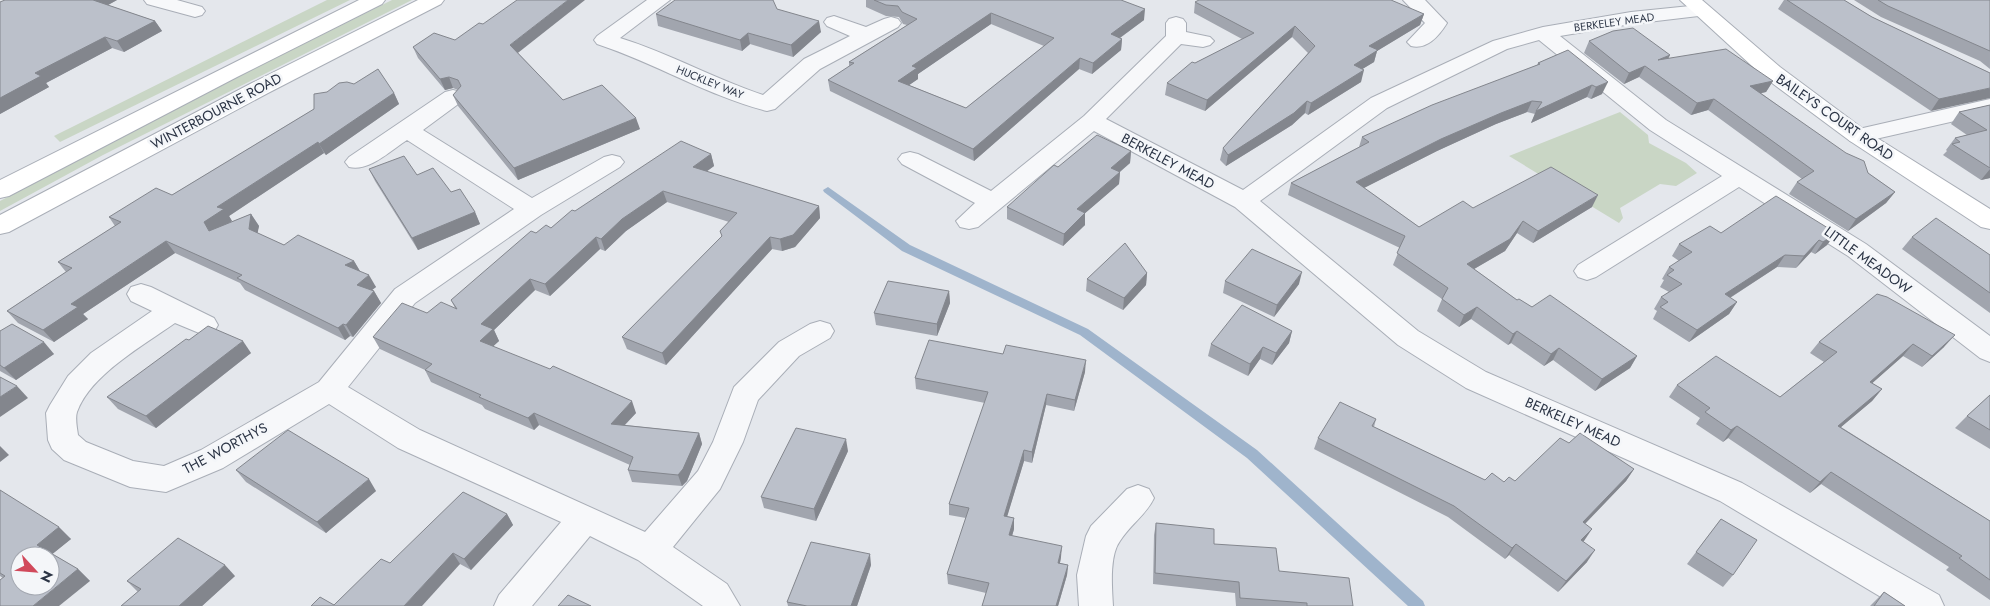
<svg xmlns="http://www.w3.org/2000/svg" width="1990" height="606" viewBox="0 0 1990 606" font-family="Jost,sans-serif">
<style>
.green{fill:#c9d6c5}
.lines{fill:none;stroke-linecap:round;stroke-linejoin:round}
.stream{fill:#9fb4cc;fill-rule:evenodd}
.street-casing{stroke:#a9aeb7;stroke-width:2}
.secondary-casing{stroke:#a9aeb7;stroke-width:2}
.street{fill:#f7f8fa;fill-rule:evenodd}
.secondary{fill:#fff;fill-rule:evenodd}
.wall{fill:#a1a5ae;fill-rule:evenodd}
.shaded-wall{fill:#83868d}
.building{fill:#bbc0ca;stroke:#83868d;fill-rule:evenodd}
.labels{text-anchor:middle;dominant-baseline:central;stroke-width:5;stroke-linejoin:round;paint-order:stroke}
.far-street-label{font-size:11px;fill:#2b3445;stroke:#f4f6f9}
.street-label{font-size:14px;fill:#2b3445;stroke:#f4f6f9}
</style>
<rect width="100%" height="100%" fill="#e4e7ec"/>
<g class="green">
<polygon points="327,0 350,0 60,142 54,136"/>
<polygon points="392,0 412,0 103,155 0,211 0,201 237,77"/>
<polygon points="1620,112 1648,135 1649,143 1686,163 1697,173 1676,186 1660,184 1620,208 1623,218 1619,223 1509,156"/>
</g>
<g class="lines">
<polygon class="stream" points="828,187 910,245 1088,329 1257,450 1423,601 1425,606 1408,606 1247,458 1080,335 902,251 824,192 823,190"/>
<g class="street-casing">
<g id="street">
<polygon points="144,0 177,0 202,7 205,11 202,15 195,17 147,4"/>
<path d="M647 0H670L620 38C669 53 715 79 763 95L804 59 850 36 827 26 824 22 827 18 834 16 866 27 884 19 891 17 898 19 901 23 898 27 820 69 775 109 767 111C708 96 655 63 597 44L594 40 597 36Z"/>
<path d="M1403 0H1425L1447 23C1439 36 1427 50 1411 46L1407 42 1425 23Z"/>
<polygon points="1700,5 1707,7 1710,11 1707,15 1631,24 1560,36 1666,120 1866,244 1990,336 1990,362 1980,358 1848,256 1739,187 1596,277 1587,280 1578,277 1574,271 1578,265 1722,176 1650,130 1539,40 1507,49 1387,108 1260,201 1418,331 1486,372 1742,483 1939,595 1944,606 1896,606 1720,501 1466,388 1398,345 1235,207 1094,131 978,227 969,229 960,227 956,221 975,203 902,164 898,159 902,154 910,152 918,154 991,191 1084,116 1166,36 1166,23 1169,19 1176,17 1183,19 1186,23 1186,32 1210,37 1214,41 1210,45 1203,47 1181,44 1106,119 1243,190 1371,98 1493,41 1543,27 1631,12"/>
<path d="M453 90 461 92 464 97 461 102 423 130 532 198 604 157 612 155 620 157 624 162 620 167 541 215 415 303 348 387 420 430 645 532 698 471 713 442 734 387 779 342 810 324 820 321 830 324 834 331 830 338 799 356 758 400 743 442 720 489 673 547 727 584 740 606H703L638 560 590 536 532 606H494L499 595 561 522 398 448 329 404 223 468 166 492 130 487 64 460 52 449 48 440 46 413 50 405 68 376 91 353 152 311 131 301 127 294 131 287 141 284 151 287 214 318 218 325 214 332 204 335 175 323C144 345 90 375 77 412 75 418 77 428 78 435L86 442 133 461 164 466 201 450 319 382 395 289 514 209 407 140C390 151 369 172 349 167L345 162 349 157 445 92Z"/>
<polygon points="1990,99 1990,113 1858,143 1850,141 1846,136 1850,131"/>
<path d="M1138 485 1149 489 1154 498C1146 515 1130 525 1120 541 1109 556 1112 588 1113 606H1079L1077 575 1086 536 1091 526 1127 489Z"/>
</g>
</g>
<g class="secondary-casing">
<g id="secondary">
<polygon points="359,0 385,0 382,4 237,77 9,196 0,198 0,180"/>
<polygon points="418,0 444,0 441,4 268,93 9,232 0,234 0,215 252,83"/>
<polygon points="1680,0 1702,0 1780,67 1866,131 1990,209 1990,229 1981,227 1850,141 1764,77"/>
</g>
</g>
<use href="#street" class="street"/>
<use href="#secondary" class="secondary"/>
</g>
<g class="wall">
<polygon points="5,0 117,0 108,5 155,21 162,31 124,52 112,48 46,83 49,87 0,114"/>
<path d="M866 0H1121L1144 20 1120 38 1122 39 1121 50 1092 74 1079 69 974 161 830 91 828 80 849 67V62L907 25 903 24 899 17 886 16 866 7ZM991 24 1044 46 966 108 909 85 918 79V74Z"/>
<polygon points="1784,0 1844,0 1872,17 1990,73 1931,111 1778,9"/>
<polygon points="1854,0 1990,0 1990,69 1980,61 1881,17"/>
<polygon points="1195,2 1424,14 1420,25 1377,51 1374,62 1362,69 1361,82 1308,115 1305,113 1292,125 1226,166 1220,160 1223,148 1308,53 1292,37 1205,111 1165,95 1167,83 1195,63 1242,39 1194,13"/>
<polygon points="777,9 821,32 793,57 750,44 742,51 658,26 656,14"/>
<polygon points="1589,41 1773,81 1766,92 1761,93 1868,173 1895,192 1886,203 1848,231 1789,194 1797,182 1802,179 1708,110 1691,115 1639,77 1624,84 1584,53"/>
<polygon points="413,47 518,53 563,100 640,129 518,180 458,106 453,95 458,90 453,88 445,90 418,58"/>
<polygon points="1568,50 1602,94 1591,99 1587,97 1531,123 1535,114 1527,112 1496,124 1437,151 1364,188 1419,227 1473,208 1592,207 1533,243 1517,233 1505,251 1474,269 1517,300 1637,356 1630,368 1595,391 1553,360 1544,366 1511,343 1508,345 1471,319 1459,327 1437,311 1442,299 1393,265 1400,248 1288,195 1291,183 1359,147 1362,137 1537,65 1538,63"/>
<polygon points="354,84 394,93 399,104 326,155 324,153 229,216 232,221 229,223 251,214 259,226 257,233 284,245 354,261 360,271 376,287 372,290 374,291 381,303 353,337 350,336 345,340 245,290 240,283 175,253 83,314 88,319 54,342 18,323 7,311 66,272 58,262 115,226 109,217 172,195 314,109 327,92"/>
<polygon points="1990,105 1990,178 1981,180 1943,155 1947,151 1946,150 1955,138 1967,135 1951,124 1959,112"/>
<polygon points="1131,151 1130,163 1120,172 1119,184 1085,213 1085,225 1063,246 1007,219 1007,207 1058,167"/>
<polygon points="711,154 714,166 706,172 819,206 820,218 795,247 782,251 772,249 666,365 627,349 622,337 722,237 720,231 729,222 667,202 626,231 605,251 600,249 550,296 535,290 494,330 499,341 493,346 636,413 625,425 699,433 702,444 687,481 682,486 632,482 628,470 630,465 539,425 534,430 485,409 482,405 431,382 425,370 380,349 373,337 427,313 455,308 451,300 536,233 551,228 575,211"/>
<polygon points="369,169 417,175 451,192 475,212 480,224 418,250 375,181"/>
<polygon points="1721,233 1836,233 1827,245 1815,254 1811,252 1796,268 1777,267 1730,298 1737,302 1729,314 1689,342 1653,319 1657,311 1654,309 1661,297 1669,292 1660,287 1664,280 1662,279 1669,267 1679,261 1672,256 1679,244"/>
<polygon points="1912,237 1990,255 1990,313 1902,249"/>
<polygon points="1147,273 1146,285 1123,310 1086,291 1087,279"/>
<polygon points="1225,281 1299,284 1274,317 1223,293"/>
<polygon points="949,291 950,303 937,336 876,325 874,313"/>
<polygon points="1877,294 1944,347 1922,367 1903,356 1872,383 1882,389 1872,401 1841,427 1990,521 1990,600 1946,570 1949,567 1821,484 1810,493 1728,438 1723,442 1696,424 1700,418 1669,397 1677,385 1780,397 1824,362 1810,353 1819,342"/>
<polygon points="0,331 54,354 16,380 0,371"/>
<polygon points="1292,331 1289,343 1272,365 1260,359 1248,376 1208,356 1211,344"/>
<polygon points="189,340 251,353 156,428 118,409 107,397"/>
<polygon points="1085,372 1074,411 1046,405 1032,463 1024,461 1007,516 1014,518 1014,529 1012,536 1061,557 1060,563 1068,565 1067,575 1058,606 982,606 986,593 948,584 947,574 966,518 949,515 949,504 985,403 916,389 915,378"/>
<polygon points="1990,395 1990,449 1955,428 1967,416"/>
<polygon points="1376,419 1374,427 1485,480 1504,482 1515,481 1569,443 1634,469 1626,481 1585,524 1583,541 1587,562 1558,592 1509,555 1505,559 1448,517 1314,449 1318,438"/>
<polygon points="848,451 816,521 764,508 761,497"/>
<polygon points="236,470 376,491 326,533 246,482"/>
<polygon points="0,490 71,539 52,554 78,569 90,581 3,578 0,576"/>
<polygon points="507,514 513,525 471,570 460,564 334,605 390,563"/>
<polygon points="1721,519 1733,575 1723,587 1687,564"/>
<polygon points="1156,523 1214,544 1279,571 1353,606 1236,606 1235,593 1153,584 1154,535"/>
<polygon points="871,565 857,606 788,606 787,602"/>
<polygon points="235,576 202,606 121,606 138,592 127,581"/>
<polygon points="1884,592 1905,606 1870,606"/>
</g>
<g class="shaded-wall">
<polygon points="92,0 117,0 99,10"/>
<polygon points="568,0 585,0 514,56 510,45"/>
<polygon points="1145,9 1144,20 1110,45 1111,34"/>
<polygon points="991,13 991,24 918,74 918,79 899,92 898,81 912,66"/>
<polygon points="1424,14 1420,25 1377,51 1374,62 1351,76 1354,65 1369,46"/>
<polygon points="155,21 162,31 124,52 117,41"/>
<polygon points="819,21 821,32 793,57 791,45"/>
<polygon points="1295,26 1292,37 1205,111 1207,100"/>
<polygon points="748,33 750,44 742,51 740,40"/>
<polygon points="105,37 112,48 46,83 49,87 0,114 0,98 35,73"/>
<polygon points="1122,39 1121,50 1092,74 1093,63"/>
<polygon points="1670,55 1665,66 1652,72 1658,60"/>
<polygon points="1080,58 1079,69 974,161 973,149"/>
<polygon points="1645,66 1639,77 1624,84 1629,73"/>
<polygon points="1364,70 1361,82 1308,115 1311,103"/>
<polygon points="449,77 453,88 445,90 440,79"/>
<polygon points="1773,81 1766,92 1743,97 1750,86"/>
<polygon points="1608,82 1602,94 1591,99 1596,87"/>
<polygon points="1592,85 1587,97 1531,123 1536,111"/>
<polygon points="1990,88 1990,98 1931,111 1939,99"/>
<polygon points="394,93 399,104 326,155 319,144"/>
<polygon points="1714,99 1708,110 1691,115 1697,103"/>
<polygon points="1307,101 1305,113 1292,125 1226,166 1228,155"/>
<polygon points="1532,101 1527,112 1496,124 1437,151 1352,194 1356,182 1441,139 1501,113"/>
<polygon points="636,118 640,129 518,180 514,168"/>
<polygon points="318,142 324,153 229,216 232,221 212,234 209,231 204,222 217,207"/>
<polygon points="1131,151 1130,163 1110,180 1111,168"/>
<polygon points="711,154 714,166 696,179 693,167"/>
<polygon points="1990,169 1990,178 1981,180"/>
<polygon points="1120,172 1119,184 1076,221 1077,209"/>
<polygon points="663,191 667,202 626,231 605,251 601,239 622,219"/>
<polygon points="1895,192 1886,203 1848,231 1856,219"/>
<polygon points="1598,195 1592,207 1533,243 1538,231"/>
<polygon points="819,206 820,218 795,247 782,251 780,239"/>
<polygon points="475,212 480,224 418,250 412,238"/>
<polygon points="1085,213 1085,225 1063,246 1064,234"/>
<polygon points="251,214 259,226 256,241 249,229"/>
<polygon points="1523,221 1517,233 1505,251 1462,276 1467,264"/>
<polygon points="1836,233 1827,245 1815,254 1823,242"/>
<polygon points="596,237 600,249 550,296 545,284"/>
<polygon points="770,237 772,249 666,365 662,353"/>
<polygon points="1819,240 1811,252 1796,268 1804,256"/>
<polygon points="166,241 175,253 83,314 88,319 54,342 43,330 71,304"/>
<polygon points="1785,255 1777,267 1717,306 1725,294"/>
<polygon points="354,261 361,273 345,265"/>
<polygon points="1302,272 1299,284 1274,317 1277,305"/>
<polygon points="1147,273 1146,285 1123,310 1124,298"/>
<polygon points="369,275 376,287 364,296 357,285"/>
<polygon points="530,279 535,290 494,330 499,341 486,353 480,341 481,324"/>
<polygon points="374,291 381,303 353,337 346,325"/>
<polygon points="949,291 950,303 937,336 937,324"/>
<polygon points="1737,302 1729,314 1689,342 1697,330"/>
<polygon points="1477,307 1471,319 1459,327 1464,315"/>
<polygon points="343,324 350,336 345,340 338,328"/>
<polygon points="1292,331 1289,343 1272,365 1276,353"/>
<polygon points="1517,331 1511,343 1508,345 1513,334"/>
<polygon points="1955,335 1944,347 1922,367 1932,356"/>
<polygon points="243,341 251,353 156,428 146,416"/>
<polygon points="44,342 54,354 16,380 4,368"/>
<polygon points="1913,344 1903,356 1860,394 1870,382"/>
<polygon points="1263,347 1260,359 1248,376 1250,364"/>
<polygon points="1559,348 1553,360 1544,366 1551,354"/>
<polygon points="1637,356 1630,368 1595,391 1602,379"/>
<polygon points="1086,360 1085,372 1074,411 1075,400"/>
<polygon points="17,386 28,398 0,417 0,397"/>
<polygon points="1882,389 1872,401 1828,438 1838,426"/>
<polygon points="1047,394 1046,405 1032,463 1032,452"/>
<polygon points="632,401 636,413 615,435 611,424"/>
<polygon points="534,413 539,425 534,430 528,418"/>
<polygon points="1737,426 1728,438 1723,442 1731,430"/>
<polygon points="699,433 702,444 687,481 682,486 678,475"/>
<polygon points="846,439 848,451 816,521 814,509"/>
<polygon points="0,446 9,455 0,462"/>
<polygon points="1024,450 1024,461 1004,527 1004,516"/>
<polygon points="1634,469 1626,481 1575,534 1583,522"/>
<polygon points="1831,472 1821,484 1810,493 1820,482"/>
<polygon points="369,479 376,491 326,533 317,522"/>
<polygon points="507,514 513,525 471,570 464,559"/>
<polygon points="1014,518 1014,529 1009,546 1009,535"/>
<polygon points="59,527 71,539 50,556 37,545"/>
<polygon points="1592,529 1584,541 1574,551 1581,540"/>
<polygon points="1516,544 1509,555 1505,559 1512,548"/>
<polygon points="1062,546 1061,557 1058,573 1058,563"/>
<polygon points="1595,550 1587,562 1558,592 1566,581"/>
<polygon points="453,553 460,564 422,606 404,606"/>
<polygon points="870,554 871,565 857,606 851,606"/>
<polygon points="225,565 235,576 202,606 179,606"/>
<polygon points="1068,565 1067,575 1058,606 1056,606"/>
<polygon points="78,569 90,581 59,606 33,606"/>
</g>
<g class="building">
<polygon points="5,0 93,0 155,21 117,41 105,37 35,73 41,76 0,98 0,2"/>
<polygon points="517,0 568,0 510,45 563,100 602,85 636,118 514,168 453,95 461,86 458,80 449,77 440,79 413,47 434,33 455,40 479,23 483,24"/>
<polygon points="675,0 773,0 777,9 819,21 791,45 748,33 740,40 656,14"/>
<path d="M874 0H1121L1145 9 1111 34 1122 39 1093 63 1080 58 973 149 828 80 854 63 849 62 917 19 902 12 898 6 886 5ZM991 13 1054 38 966 108 898 81 917 68 912 66Z"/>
<polygon points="1199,0 1391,0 1424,14 1369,46 1378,50 1354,65 1364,70 1311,103 1307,101 1294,113 1228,155 1223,148 1315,46 1295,26 1207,100 1167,83 1192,62 1195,63 1254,33 1195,2"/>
<polygon points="1787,0 1844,0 1872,17 1990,73 1990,88 1939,99"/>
<polygon points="1878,0 1990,0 1990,51 1888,6"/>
<polygon points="1633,28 1670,55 1658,60 1726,49 1773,81 1750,86 1846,153 1864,161 1868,173 1895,192 1856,219 1797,182 1814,171 1714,99 1697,103 1645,66 1629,73 1589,41 1613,31"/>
<polygon points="1568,50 1608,82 1596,87 1592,85 1536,111 1542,102 1532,101 1501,113 1441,139 1356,182 1419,227 1463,201 1473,208 1551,167 1598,195 1538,231 1523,221 1510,239 1467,264 1517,300 1519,299 1532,307 1550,295 1637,356 1602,379 1559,348 1551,354 1517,331 1513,334 1477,307 1464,315 1442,299 1448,288 1397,253 1405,236 1291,183 1369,142 1362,137 1432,105 1540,64 1538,63"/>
<polygon points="378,69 394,93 319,144 318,142 217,207 224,209 204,222 209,231 251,214 249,229 284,245 298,235 354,261 345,265 369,275 357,285 374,291 346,325 343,324 338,328 237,278 242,275 166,241 71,304 78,307 43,330 7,311 72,268 58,262 121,222 109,217 156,188 172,195 314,109 314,94 327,92 339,83 347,82 354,84"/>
<polygon points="1990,105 1990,168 1952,144 1960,142 1955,138 1987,130 1959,112"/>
<polygon points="1097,135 1131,151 1111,168 1120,172 1077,209 1085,213 1064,234 1007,207 1054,165 1058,167"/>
<polygon points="681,141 711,154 693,167 819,206 793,235 780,239 770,237 662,353 622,337 722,236 720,231 737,213 663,191 622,219 601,239 596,237 545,284 530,279 481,324 493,329 480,341 550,369 553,366 632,401 611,424 699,433 683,469 678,475 628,470 633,457 534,413 528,418 479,397 481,395 425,370 432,364 373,337 402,303 427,313 441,302 457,309 451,300 531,231 536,233 546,225 551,228 572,210 575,211"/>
<polygon points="404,156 417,175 433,168 451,192 460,189 475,212 412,238 369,169"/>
<polygon points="1776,196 1836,233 1823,242 1819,240 1804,256 1785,255 1725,294 1737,302 1697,330 1660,307 1668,302 1661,297 1682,284 1667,275 1674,270 1669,267 1692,252 1679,244 1710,226 1721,233"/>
<polygon points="1936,218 1990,255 1990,293 1912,237"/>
<polygon points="1125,243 1147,273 1124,298 1087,279"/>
<polygon points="1252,249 1302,272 1277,305 1225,281"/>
<polygon points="888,281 949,291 937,324 874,313"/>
<polygon points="1877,294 1887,297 1955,335 1932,356 1913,344 1870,382 1882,389 1838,426 1990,521 1990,580 1959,558 1962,556 1831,472 1820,482 1737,426 1731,430 1705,412 1710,408 1677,385 1716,356 1780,397 1837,352 1819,342"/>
<polygon points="1242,305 1292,331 1276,353 1263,347 1250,364 1211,344"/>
<polygon points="12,324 44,342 4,368 0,365 0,331"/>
<polygon points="208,326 243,341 146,416 107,397 186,339 189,340"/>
<polygon points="929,340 1003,354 1006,345 1086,360 1075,400 1047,394 1032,452 1024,450 1004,516 1014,518 1009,535 1062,546 1058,563 1068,565 1056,606 982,606 989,583 947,574 969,508 949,504 988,392 915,378"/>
<polygon points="0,377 17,386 0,397"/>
<polygon points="1990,395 1990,430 1967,416"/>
<polygon points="1340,402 1376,419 1372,426 1485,480 1492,473 1504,482 1509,477 1515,481 1560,438 1569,443 1580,433 1634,469 1583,522 1592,529 1581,540 1595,550 1566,581 1516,544 1512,548 1454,506 1318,438"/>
<polygon points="796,428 846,439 814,509 761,497"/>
<polygon points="288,430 369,479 317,522 236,470"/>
<path d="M0 490 59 527 37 545 78 569 33 606H0V580L5 576 0 573ZM20 556H50V586H20Z"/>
<polygon points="463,492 507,514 464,559 453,553 404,606 311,606 320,597 334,605 381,559 390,563"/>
<polygon points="1721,519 1757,540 1733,575 1696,552"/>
<polygon points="1156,523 1214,529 1214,544 1276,548 1279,571 1349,578 1353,606 1307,606 1307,603 1240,598 1239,582 1155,573"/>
<polygon points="178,538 225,565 179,606 121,606 141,589 127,581"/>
<polygon points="811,542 870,554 851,606 807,606 787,602"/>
<polygon points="1884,592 1905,606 1874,606"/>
<polygon points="568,595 591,606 558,606"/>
</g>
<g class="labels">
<g class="far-street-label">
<text transform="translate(1614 22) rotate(-8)">BERKELEY MEAD</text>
<text transform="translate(710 82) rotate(22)">HUCKLEY WAY</text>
</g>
<g class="street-label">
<text transform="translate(216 111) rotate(-28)">WINTERBOURNE ROAD</text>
<text transform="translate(1835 117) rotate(35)">BAILEYS COURT ROAD</text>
<text transform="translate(1168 161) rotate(28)">BERKELEY MEAD</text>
<text transform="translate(1868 260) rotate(36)">LITTLE MEADOW</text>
<text transform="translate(1573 422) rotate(24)">BERKELEY MEAD</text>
<text transform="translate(225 448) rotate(-28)">THE WORTHYS</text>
</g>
</g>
<g transform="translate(35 571) rotate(116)"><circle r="24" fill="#f4f6f9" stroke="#a4a8b1"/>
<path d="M0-4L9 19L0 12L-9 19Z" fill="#d1495b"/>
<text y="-8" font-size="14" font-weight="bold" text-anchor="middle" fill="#2b3445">N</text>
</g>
</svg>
